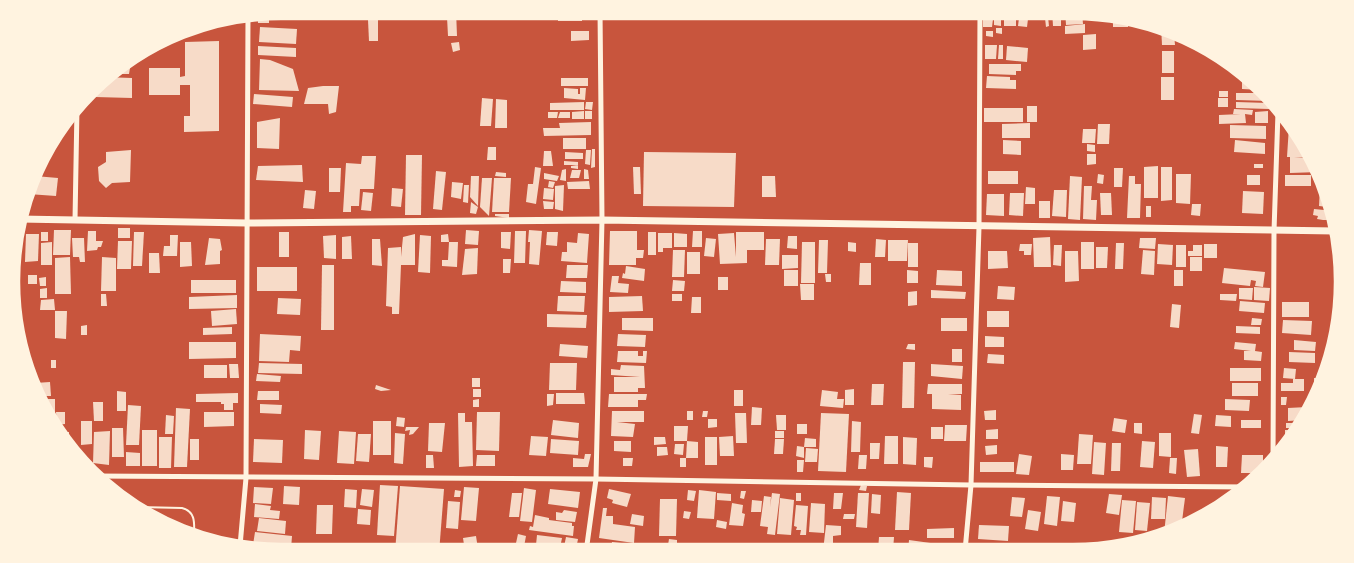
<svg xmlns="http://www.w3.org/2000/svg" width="1354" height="563" viewBox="0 0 1354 563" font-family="'Space Grotesk',sans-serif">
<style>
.building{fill:#f7dbc8}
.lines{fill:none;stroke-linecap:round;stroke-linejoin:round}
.path{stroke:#fff3e0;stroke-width:2}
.minor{stroke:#fff3e0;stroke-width:5}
.tertiary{stroke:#fff3e0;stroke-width:7}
.rim{fill:none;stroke:#fff3e0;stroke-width:2.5}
</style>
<rect width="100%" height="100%" fill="#c8553d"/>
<g class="building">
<polygon points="432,10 456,10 457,36 448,36 447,17 433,18"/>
<rect x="558" y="10" width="24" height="11"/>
<polygon points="1052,10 1061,10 1061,26 1053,26"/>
<polygon points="1065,10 1082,12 1083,24 1066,25"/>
<polygon points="269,12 269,23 258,23 258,14"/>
<rect x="1004" y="16" width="12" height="10"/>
<polygon points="1048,17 1049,26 1046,27 1045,18"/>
<polygon points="1113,17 1128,19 1128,27 1113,27"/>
<polygon points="1019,18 1028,19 1027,27 1018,26"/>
<polygon points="983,19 993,19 992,27 983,27"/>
<polygon points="994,19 1001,19 1001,26 994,25"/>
<polygon points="368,20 378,20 378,41 369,41"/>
<polygon points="1130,20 1140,21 1140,27 1130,26"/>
<polygon points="195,24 194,35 177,34 194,25"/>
<polygon points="1085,24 1085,33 1065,34 1065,26"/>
<polygon points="1161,25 1174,33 1175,45 1162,45"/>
<polygon points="260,27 297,29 296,44 259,42"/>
<polygon points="996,28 1002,28 1002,34 996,33"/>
<polygon points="571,31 589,31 589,40 571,41"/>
<polygon points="986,31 993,31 993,37 986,36"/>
<polygon points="1096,34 1096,49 1083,50 1083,35"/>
<polygon points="219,41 219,131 184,132 184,116 190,116 190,85 180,85 180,95 149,95 149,68 180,68 180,77 185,76 185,42"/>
<polygon points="459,42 460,50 453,52 451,43"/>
<polygon points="985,45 997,45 996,59 985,59"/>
<polygon points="999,45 1003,45 1003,59 998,59"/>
<polygon points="258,46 296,48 296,57 258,55"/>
<polygon points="1007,46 1028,48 1027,62 1006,60"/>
<rect x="1162" y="51" width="12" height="22"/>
<polygon points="260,59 270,60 293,69 299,91 259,90"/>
<polygon points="989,64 1021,64 1021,71 1016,71 1016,75 989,74"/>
<polygon points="125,65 125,68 130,68 129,74 117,74 118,69"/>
<polygon points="1235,68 1242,72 1250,76 1235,76"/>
<polygon points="987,76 1010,77 1010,80 1016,80 1016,89 986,88"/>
<polygon points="103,77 132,78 132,98 95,97 96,86"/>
<rect x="1161" y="77" width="13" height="23"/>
<rect x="561" y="78" width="27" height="8"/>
<polygon points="1242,78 1252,78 1261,90 1242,89"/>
<polygon points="323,86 339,86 336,112 329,114 328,104 304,104 308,88"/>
<polygon points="564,88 578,89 578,94 580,94 580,88 586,88 585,100 564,98"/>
<rect x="1219" y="91" width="9" height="6"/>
<polygon points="1236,93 1264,93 1269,101 1236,100"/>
<polygon points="254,94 293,97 292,107 253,104"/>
<polygon points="482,98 493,99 491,126 480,126"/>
<rect x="1218" y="98" width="10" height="9"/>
<polygon points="496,99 507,100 507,128 495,128"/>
<polygon points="584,102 584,110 550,110 550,103"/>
<polygon points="586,102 593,102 592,110 585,109"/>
<polygon points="1236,102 1269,103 1269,109 1236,108"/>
<rect x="1027" y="106" width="10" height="16"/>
<rect x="984" y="108" width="39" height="14"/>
<polygon points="1234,109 1253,110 1252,115 1245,114 1246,123 1219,124 1219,115 1241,114 1233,114"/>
<polygon points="584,111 584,119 572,119 572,112"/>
<rect x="585" y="111" width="7" height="8"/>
<polygon points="1268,111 1268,123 1255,123 1255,112"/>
<polygon points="548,112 558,112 557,118 548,118"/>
<polygon points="560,112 570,112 570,118 558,118"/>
<polygon points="280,118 279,149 257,148 257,122"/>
<polygon points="591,122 591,135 544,136 543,128 560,128 559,123"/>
<polygon points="1030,123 1030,138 1002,138 1002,124"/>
<polygon points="1098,124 1110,124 1109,144 1097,144"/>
<polygon points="1230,125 1266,126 1266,139 1230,138"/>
<polygon points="1289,126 1313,157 1294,158 1313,158 1316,162 1319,172 1290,173 1290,157 1287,157"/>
<polygon points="1083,129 1096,129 1095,143 1082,143"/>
<polygon points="53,137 53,152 44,152 47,146"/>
<rect x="563" y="138" width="23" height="11"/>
<polygon points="1003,140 1021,141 1021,155 1003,154"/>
<polygon points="1235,140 1265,143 1265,154 1234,152"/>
<polygon points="1087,144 1095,145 1095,152 1087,151"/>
<polygon points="488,147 496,147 496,160 487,160"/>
<polygon points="592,149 595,149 595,167 591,168"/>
<polygon points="131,150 130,182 112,183 106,188 99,181 98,167 106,162 106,152"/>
<polygon points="586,150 591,150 590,165 585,164"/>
<polygon points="544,151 551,151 553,166 543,166"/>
<polygon points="565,152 583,153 583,159 565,159"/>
<polygon points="644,152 736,153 734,207 643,206"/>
<polygon points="1087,154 1096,154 1096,164 1087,165"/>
<polygon points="406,155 422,155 421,215 405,215"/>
<polygon points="362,156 376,156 374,189 360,189 359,206 351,206 351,212 343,212 346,163 361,164"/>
<polygon points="564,161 578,162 578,169 571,168 571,166 578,165 564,165"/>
<rect x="1254" y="164" width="9" height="4"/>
<polygon points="302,165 303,182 256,180 258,166"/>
<polygon points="1158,166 1158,198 1144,198 1144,167"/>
<polygon points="535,167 541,168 536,204 526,202 528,184 533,184"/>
<polygon points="633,167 640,167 641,194 634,194"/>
<polygon points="1161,167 1172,167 1172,200 1161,201"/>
<polygon points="329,168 341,168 340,192 329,192"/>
<polygon points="1114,168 1123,168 1122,187 1114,187"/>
<polygon points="566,169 566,181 560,180 562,170"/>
<polygon points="584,169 588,170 589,179 584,179"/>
<polygon points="572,170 581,170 579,178 570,178"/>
<polygon points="436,171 446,172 442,210 433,209"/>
<rect x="988" y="171" width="30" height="13"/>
<polygon points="496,172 506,173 506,177 495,176"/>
<polygon points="544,173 559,176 557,181 544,179"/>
<polygon points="1098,174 1104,175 1103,184 1097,183"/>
<polygon points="1176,174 1191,174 1190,204 1176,203"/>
<rect x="1247" y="175" width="13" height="10"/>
<rect x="1285" y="175" width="26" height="11"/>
<polygon points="35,176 58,178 56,196 28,194"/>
<polygon points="471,176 479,176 478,206 470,197"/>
<polygon points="762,176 775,176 776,197 762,197"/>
<polygon points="1070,176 1082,177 1080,220 1068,219"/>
<polygon points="1129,176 1135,176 1135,184 1141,184 1140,218 1127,218"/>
<polygon points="482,178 492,178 489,216 480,207"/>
<polygon points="494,178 511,178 509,212 492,212"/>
<polygon points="549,181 555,182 553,188 548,187"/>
<polygon points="589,181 590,189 568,189 567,182"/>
<polygon points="452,182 463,183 461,199 451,197"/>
<polygon points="464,185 469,185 468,203 463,202"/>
<polygon points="564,185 563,211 555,209 555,186"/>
<polygon points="1084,186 1092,186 1091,200 1097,200 1096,220 1083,219"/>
<polygon points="1026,187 1035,188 1035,204 1025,204"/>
<polygon points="392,188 403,189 401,207 391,206"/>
<polygon points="544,188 554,189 553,200 543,199"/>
<polygon points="1320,188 1323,188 1328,207 1319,206"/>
<polygon points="305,190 316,191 314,209 303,208"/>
<polygon points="1054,190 1067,190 1066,217 1052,216"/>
<polygon points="1243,191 1264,192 1263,214 1242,213"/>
<polygon points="363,192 373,193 371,211 361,210"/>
<polygon points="1010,193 1024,193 1023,216 1009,215"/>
<polygon points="1100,193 1111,193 1112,215 1101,215"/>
<polygon points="987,194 1004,194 1004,216 986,215"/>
<polygon points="543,201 554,202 553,209 544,209"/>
<rect x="1039" y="201" width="11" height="17"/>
<polygon points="471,202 478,207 476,214 470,213"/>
<polygon points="1192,204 1201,204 1200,216 1191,215"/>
<rect x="1146" y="206" width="5" height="11"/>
<polygon points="1324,208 1329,208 1328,220 1323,220 1324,214 1323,220 1317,219 1318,216 1313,215 1314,209 1324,210"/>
<polygon points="495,214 509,214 509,218 495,216"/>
<rect x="118" y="228" width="12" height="10"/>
<polygon points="54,230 71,230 70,255 53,255"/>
<polygon points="466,230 479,231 478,245 465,244"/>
<polygon points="529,230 542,231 539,265 529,264 530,242 528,242"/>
<polygon points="88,231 96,231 96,241 103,241 101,247 98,247 97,250 87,251"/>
<polygon points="515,231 526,231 525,263 514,263"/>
<polygon points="610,231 637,231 637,250 644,250 643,258 636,258 636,265 609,265"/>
<polygon points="693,231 702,231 702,247 692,247"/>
<rect x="41" y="232" width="7" height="9"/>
<polygon points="134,232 144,232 142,266 133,266"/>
<rect x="279" y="232" width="10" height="25"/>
<polygon points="501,232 511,232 510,249 501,248"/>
<polygon points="547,232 558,232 557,246 546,245"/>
<rect x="648" y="232" width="8" height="23"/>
<polygon points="736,232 764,232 764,250 747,250 747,263 720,264 718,234 734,233 736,257"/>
<polygon points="578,233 589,234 587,263 561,261 562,252 567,252 567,242 577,243"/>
<polygon points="658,233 672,233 672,248 663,248 663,252 658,252"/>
<polygon points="674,233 687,234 687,247 674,247"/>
<polygon points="26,234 39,234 38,261 25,262"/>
<polygon points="415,234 415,265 401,265 399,314 392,314 392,307 386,306 388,248 401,247 401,257 403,237"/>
<polygon points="448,234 449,242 441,242 441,235"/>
<polygon points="170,235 178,235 177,256 163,256 164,246 170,246"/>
<polygon points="336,235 336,259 324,258 323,236"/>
<polygon points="420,235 431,236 430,273 418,272"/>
<polygon points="351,236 352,259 342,259 342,237"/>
<polygon points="788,236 797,236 797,249 787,248"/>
<polygon points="1050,237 1051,267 1034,267 1033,238"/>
<polygon points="72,238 84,238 85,262 80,262 79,257 73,257"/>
<polygon points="209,238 220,239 222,250 220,251 220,264 205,265"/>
<polygon points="706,238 716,239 714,257 704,256"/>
<polygon points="1140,238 1156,238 1155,249 1139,248"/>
<polygon points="372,239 380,239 382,266 372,265"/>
<polygon points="766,239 780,239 779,265 765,265"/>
<polygon points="876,239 886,240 885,257 875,257"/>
<polygon points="819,240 828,240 827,273 818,273"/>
<polygon points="888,240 908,240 907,261 888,261"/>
<polygon points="118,241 132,241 131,269 117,269"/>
<polygon points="52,242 52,265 41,265 41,243"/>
<polygon points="180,242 191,242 192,266 180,267"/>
<polygon points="449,242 458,242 457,267 442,266 442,260 448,260"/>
<polygon points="802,242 815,242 815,283 801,283"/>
<polygon points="848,242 856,243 856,252 848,251"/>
<rect x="1081" y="242" width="13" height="27"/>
<rect x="908" y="243" width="10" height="24"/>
<polygon points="1116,243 1124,243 1123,269 1115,269"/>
<polygon points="1020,244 1032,244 1031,255 1024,255 1024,251 1019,251"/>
<polygon points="1158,244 1173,245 1172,265 1157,264"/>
<rect x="1204" y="244" width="13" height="14"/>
<polygon points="1054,245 1062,245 1061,266 1053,265"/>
<rect x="1176" y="245" width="10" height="22"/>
<polygon points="1193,245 1202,245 1202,256 1188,256 1188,251 1193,251"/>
<polygon points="1096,247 1108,247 1107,268 1096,268"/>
<polygon points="478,248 477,274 462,275 465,249"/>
<polygon points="673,250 685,250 684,277 672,277"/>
<polygon points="1143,250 1155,251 1154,275 1141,274"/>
<polygon points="988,251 1007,251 1008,268 988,269"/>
<polygon points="1065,251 1078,251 1079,281 1065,282"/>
<rect x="687" y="252" width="13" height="22"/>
<polygon points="149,253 159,253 160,273 149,273"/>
<polygon points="782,255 798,255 798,268 782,269"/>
<polygon points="70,257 71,294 55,294 55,258"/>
<polygon points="102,257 116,258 116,291 101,291"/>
<rect x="1190" y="257" width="12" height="14"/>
<polygon points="503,259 511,259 510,273 503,273"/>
<polygon points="860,263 871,263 871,285 859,285"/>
<polygon points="322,265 334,265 334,330 321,330"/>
<polygon points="567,265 588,265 587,278 566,278"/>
<polygon points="626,266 645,269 644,281 622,278 623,273 625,274"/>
<rect x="257" y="267" width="40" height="24"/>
<polygon points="1224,268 1265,272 1263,287 1255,286 1256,281 1251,280 1250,286 1222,283"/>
<rect x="784" y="270" width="14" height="16"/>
<polygon points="907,270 918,271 918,283 907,283"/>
<polygon points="937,270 962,271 962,286 936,285"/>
<rect x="1174" y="270" width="9" height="16"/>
<polygon points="825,274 831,274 831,282 826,282"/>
<rect x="28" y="275" width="9" height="9"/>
<polygon points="612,276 619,276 618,283 629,284 628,293 610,292"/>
<polygon points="46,277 46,286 40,286 39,278"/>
<rect x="718" y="277" width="10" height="13"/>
<rect x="191" y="280" width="45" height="13"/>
<polygon points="673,280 685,281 684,291 672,291"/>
<polygon points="561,281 586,282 586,293 560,292"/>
<polygon points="800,284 814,284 814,300 801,300"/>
<polygon points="998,286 1015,287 1014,300 997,299"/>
<polygon points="1254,287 1270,288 1269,301 1254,300"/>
<polygon points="47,288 47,298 40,298 40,289"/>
<polygon points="1239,288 1253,288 1252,300 1239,299"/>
<polygon points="931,290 966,292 965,299 931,298"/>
<polygon points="917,291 917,305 908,306 908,292"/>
<polygon points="101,294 106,294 107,306 101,306"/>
<rect x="672" y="294" width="10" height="7"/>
<polygon points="1220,294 1237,294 1236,301 1220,300"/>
<polygon points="237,295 237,308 189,309 189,297"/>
<polygon points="558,296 585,296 584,312 557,311"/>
<polygon points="642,296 643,311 609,312 609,297"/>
<polygon points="692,297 701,297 701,313 691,313"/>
<polygon points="278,298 301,299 300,315 277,314"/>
<polygon points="54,299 55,310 40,310 41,300"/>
<polygon points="1240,301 1265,303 1264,313 1239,311"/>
<rect x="1282" y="302" width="27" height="15"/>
<polygon points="1172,304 1181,305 1179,328 1170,327"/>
<polygon points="236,309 237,324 212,326 211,311"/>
<polygon points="55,311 67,311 66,339 55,338"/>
<rect x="987" y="311" width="22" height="16"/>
<polygon points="547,314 587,315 586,328 547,327"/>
<polygon points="622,318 653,318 653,331 622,330"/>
<rect x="941" y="318" width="26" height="13"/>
<polygon points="1252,318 1262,319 1261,325 1251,325"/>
<polygon points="1283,320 1312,321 1311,335 1282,333"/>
<polygon points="87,325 87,335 81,335 81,326"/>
<polygon points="1236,326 1260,327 1260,334 1236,333"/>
<polygon points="232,327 232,334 203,335 203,328"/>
<polygon points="260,334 301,336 300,351 290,350 289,362 259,361"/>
<polygon points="618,334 646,335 645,347 617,346"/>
<polygon points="985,336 1004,337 1004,347 985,347"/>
<polygon points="1294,340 1316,342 1315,351 1294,350"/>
<polygon points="189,342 236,342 236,358 189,359"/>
<polygon points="1235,342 1256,344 1255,351 1262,352 1261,361 1244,360 1244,351 1251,351 1234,349"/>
<polygon points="560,344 588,346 587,358 559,356"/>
<polygon points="908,344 915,344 915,350 906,349"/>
<rect x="952" y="349" width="10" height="13"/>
<polygon points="618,351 638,351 638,356 643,356 643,351 647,351 646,363 617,362"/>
<polygon points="1289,352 1315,353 1315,363 1289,362"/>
<polygon points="988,354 1004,355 1004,364 987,363"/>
<rect x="51" y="360" width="5" height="8"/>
<polygon points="903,362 915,362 914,408 902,408"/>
<polygon points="259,363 302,364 302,374 258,373"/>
<polygon points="550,363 577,363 576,390 549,390"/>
<polygon points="229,364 238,364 239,378 230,378"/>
<polygon points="931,364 963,366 962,379 931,376"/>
<rect x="204" y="365" width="23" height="13"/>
<polygon points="621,365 644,366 645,388 638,388 638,392 614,392 614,377 640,377 611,375 611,369 620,370"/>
<rect x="1230" y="368" width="31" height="13"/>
<polygon points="1284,368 1296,369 1295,379 1283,378"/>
<polygon points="257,374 281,376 280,382 256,381"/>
<rect x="472" y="378" width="8" height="9"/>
<polygon points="1314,378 1325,378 1319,390 1314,390"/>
<polygon points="1293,379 1304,379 1304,391 1281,391 1281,383 1293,383"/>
<polygon points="50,382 51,396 39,396 35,383"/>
<rect x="1232" y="383" width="26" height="13"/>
<polygon points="872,384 884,384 883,405 871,405"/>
<polygon points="928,384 962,384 962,394 948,394 961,395 961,410 932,409 932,394 927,394"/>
<polygon points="376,385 391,390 381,391 375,389"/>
<rect x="473" y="389" width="8" height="8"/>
<polygon points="854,389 854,405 845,405 845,390"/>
<rect x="734" y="390" width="9" height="16"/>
<polygon points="822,390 838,392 837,399 844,399 843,408 820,406"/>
<polygon points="117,391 126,392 126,411 117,411"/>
<polygon points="258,391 279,391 279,400 257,400"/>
<polygon points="238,393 238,403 233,403 233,410 224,410 224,404 221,404 221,402 196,402 196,394"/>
<polygon points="556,393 584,393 585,404 556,404"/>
<polygon points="547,394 554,394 553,405 547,406"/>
<polygon points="609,394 647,394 646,400 638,400 638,407 608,407"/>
<polygon points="1281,397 1287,397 1286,405 1281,405"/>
<polygon points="41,399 55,399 55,427 46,417"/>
<polygon points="479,399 479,407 473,407 473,400"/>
<polygon points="1225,399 1250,400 1249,411 1225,410"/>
<polygon points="93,402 103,402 103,421 94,421"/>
<polygon points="260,404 282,405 281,414 260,413"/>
<polygon points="128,405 141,406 139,445 126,445"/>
<polygon points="752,407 762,408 761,425 751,425"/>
<polygon points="1307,407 1307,414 1304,420 1288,421 1288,408"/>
<polygon points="176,408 190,409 187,467 174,467"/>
<polygon points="996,410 996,420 985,420 984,411"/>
<polygon points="612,411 644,411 644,422 617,422 635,424 633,437 611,436"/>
<rect x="687" y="411" width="6" height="9"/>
<polygon points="703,411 708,411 707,417 702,417"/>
<polygon points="56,412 65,412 65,424 57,425"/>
<polygon points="204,412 234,412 234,426 204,427"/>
<polygon points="477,412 500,412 499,451 476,450"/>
<polygon points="458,413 465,413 465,422 472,422 473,466 459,467"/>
<polygon points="735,413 746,413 747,443 736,443"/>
<polygon points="821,413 849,414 846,472 818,471"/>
<polygon points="1194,414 1202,415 1199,434 1191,433"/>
<polygon points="166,415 174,416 173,434 165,434"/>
<polygon points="776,415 786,415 786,430 777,430"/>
<polygon points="1216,415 1231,416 1231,427 1215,426"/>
<polygon points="397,417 405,418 404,427 396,426"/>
<polygon points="1114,418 1127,420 1125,433 1112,431"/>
<polygon points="708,419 717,419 717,427 708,428"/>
<polygon points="553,420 579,423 578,438 551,435"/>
<rect x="1241" y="420" width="20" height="8"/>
<polygon points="81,421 92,421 92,444 81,445"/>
<rect x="373" y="421" width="18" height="34"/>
<polygon points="852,421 861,422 860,452 851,452"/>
<polygon points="429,423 445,423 442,452 428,451"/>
<polygon points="1134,423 1142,423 1142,434 1134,433"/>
<rect x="1286" y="423" width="8" height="5"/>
<rect x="797" y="424" width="10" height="10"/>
<polygon points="945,425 967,425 966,441 944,441"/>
<polygon points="674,426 688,426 687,441 674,441"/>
<polygon points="406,427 419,427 413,434 409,435 410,430 405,431"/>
<rect x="931" y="427" width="12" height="12"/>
<polygon points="112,428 123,428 124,457 112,457"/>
<polygon points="998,429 998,439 986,439 986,430"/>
<rect x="142" y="430" width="15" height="36"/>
<polygon points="305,430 321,431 319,460 304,459"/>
<rect x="1285" y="430" width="8" height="7"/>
<polygon points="110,431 109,465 93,463 94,432"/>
<polygon points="339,431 356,432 354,464 337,463"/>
<rect x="775" y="431" width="9" height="7"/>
<polygon points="58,432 69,432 69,445 65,440"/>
<polygon points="395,433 405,434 403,464 394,463"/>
<polygon points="1159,433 1171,433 1171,457 1159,456"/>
<polygon points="358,434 371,434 369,462 356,461"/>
<polygon points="1079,434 1093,435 1091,464 1077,464"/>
<polygon points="531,436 548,437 546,456 529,455"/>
<polygon points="733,436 734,456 720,456 719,437"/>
<polygon points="885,436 898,436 898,464 884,464"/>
<polygon points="159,437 172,437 171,468 159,468"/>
<polygon points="654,437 665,437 666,444 654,445"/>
<rect x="705" y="437" width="12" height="28"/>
<polygon points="903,437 917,438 916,465 903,464"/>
<polygon points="805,438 816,439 816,447 804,447"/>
<polygon points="1282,438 1293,439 1286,446 1282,446"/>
<rect x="190" y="439" width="9" height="21"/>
<polygon points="254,439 283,440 282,463 253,462"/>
<polygon points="551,439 579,441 578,455 550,453"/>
<polygon points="775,439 784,439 783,454 774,454"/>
<polygon points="614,441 631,441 631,452 614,451"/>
<polygon points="687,441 698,442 698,458 686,458"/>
<polygon points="1142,441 1155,442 1153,468 1140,467"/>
<polygon points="1094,442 1106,443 1104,475 1092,474"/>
<polygon points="870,443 880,443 879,459 870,459"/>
<polygon points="1112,443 1121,443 1120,471 1111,471"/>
<polygon points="675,444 684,444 683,455 674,454"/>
<polygon points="997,445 997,454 986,455 985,446"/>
<polygon points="797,446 804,447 804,458 796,456"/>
<polygon points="1216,446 1228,447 1227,467 1216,467"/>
<polygon points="657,447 667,447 668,455 657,456"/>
<polygon points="806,448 818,449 817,462 805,462"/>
<polygon points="1198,449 1200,476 1187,477 1184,450"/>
<polygon points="126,452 140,453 140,466 126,466"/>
<polygon points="585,454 591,454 588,467 573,467 573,458 584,459"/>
<polygon points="1019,454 1032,456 1029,475 1016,474"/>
<polygon points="1061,454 1074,455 1073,470 1061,470"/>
<polygon points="426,455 433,455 434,468 426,468"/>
<polygon points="477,455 495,455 495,466 476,466"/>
<polygon points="859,455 867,455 866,469 858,469"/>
<polygon points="1242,455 1263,455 1263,473 1241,473"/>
<polygon points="924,457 933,457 932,468 924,467"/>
<polygon points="623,458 633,458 632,466 623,466"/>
<rect x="680" y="458" width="6" height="9"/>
<polygon points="1170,458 1177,458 1176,474 1169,473"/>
<polygon points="797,460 804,460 803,472 797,472"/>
<polygon points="83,461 90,461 90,468 83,462"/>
<rect x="980" y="462" width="34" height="10"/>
<polygon points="380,485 398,486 394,536 377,535"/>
<polygon points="861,485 867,486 866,491 859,490"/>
<polygon points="284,486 300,487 299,505 283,504"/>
<polygon points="400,486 444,489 439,553 395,553"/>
<polygon points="254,487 273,488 271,504 253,503"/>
<polygon points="464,487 479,488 476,521 461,520"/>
<polygon points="524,488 536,490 532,522 520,521"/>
<polygon points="345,489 357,490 356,508 344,507"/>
<polygon points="362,489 374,490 372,507 360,505"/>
<polygon points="550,489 580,492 578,508 548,504"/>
<polygon points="609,489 631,494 627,507 612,503 613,500 607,498"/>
<polygon points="455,490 461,491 460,497 454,497"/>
<polygon points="688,490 696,491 694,501 687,500"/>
<polygon points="699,490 716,492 714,519 697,518"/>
<polygon points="741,491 746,491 744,499 740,498"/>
<polygon points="897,492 911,493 909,530 895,530"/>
<polygon points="512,493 522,493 519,517 509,517"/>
<polygon points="717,493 731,494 731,501 717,500"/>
<polygon points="772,493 780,494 775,535 767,534 768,527 760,526 764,496 771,497 770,507"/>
<rect x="796" y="493" width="5" height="8"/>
<polygon points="834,493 843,493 841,509 833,509"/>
<polygon points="858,493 869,493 867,528 856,527"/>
<polygon points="872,494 881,495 880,514 871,513"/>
<polygon points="1109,494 1122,495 1119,515 1106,513"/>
<polygon points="1047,496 1060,497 1057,526 1044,524"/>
<polygon points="1168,496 1185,498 1181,529 1164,534"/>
<polygon points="1012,497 1025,498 1022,517 1010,516"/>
<polygon points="1152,497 1166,498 1165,519 1151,519"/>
<polygon points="780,498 794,500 791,535 777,534"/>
<polygon points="1222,498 1232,499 1221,506"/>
<polygon points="660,499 677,499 676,536 659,536"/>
<polygon points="752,500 762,501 761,512 751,512"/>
<polygon points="1122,500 1136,501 1133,533 1119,532"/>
<polygon points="448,501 460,502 458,529 446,528"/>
<polygon points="1063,501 1076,503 1074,522 1061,521"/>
<polygon points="1137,502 1150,503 1147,531 1135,530"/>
<polygon points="732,503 743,505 742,513 745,514 743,526 729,525"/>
<polygon points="811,503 825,504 824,533 809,532"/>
<polygon points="255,504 271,506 270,510 280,511 279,519 254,517"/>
<polygon points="317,505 333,505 332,534 316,534"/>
<polygon points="796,505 808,506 806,535 800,535 801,530 796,530 797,527 794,526"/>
<polygon points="603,508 607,508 606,516 613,516 613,524 635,527 634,543 599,538"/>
<polygon points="358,509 371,510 370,525 357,524"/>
<polygon points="564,510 577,512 575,522 556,520 556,512 562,513"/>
<polygon points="1028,510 1041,512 1038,531 1025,529"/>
<polygon points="684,511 691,512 689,519 683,518"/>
<polygon points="1198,511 1211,513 1196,522"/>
<polygon points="632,514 644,516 643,526 630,524"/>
<polygon points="844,514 855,514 854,519 843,519"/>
<polygon points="535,515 549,518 549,520 572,523 572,526 574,526 573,536 529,530 530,526 533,527"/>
<polygon points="259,518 286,521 285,534 257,531"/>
<polygon points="717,520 727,522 726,529 716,527"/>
<polygon points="826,525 841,526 841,535 833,536 833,551 823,551"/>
<polygon points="979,525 1009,526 1008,541 978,539"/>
<polygon points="954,528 954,538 927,538 927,529"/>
<polygon points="255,532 292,536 291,549 253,545"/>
<polygon points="518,534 526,536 523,552 514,552"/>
<polygon points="537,535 562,538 560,548 536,545"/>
<polygon points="476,536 478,549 465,551 463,538"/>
<polygon points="566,537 578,539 576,549 564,547"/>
<polygon points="879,537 894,537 893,551 878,551"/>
<polygon points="669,539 677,540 677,546 668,545"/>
<polygon points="909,540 952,546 952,551 908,551"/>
<polygon points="612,542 631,544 631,552 611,552"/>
<rect x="634" y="543" width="9" height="9"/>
<polygon points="546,548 554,549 553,552 546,552"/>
</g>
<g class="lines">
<path class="path" d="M139 507 182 508C197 512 194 525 194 538"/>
<g class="minor">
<polyline points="75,220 77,108"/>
<polyline points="1273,461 1274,231 1278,112"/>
<polyline points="94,476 596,479 971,485 1249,487"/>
<polyline points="240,546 246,478 248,16"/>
<polyline points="965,551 971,485 979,227 980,10"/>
<polyline points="586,552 596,479 602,220 600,10"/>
</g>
<polyline class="tertiary" points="19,219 247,223 602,220 1335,231"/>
</g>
<path d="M0 0H1354V563H0ZM281 19H1073A262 262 0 0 1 1335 281V282A262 262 0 0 1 1073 544H281A262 262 0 0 1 19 282V281A262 262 0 0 1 281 19Z" fill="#fff3e0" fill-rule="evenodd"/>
<path class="rim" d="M281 19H1073A262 262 0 0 1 1335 281V282A262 262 0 0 1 1073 544H281A262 262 0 0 1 19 282V281A262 262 0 0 1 281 19Z"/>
</svg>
